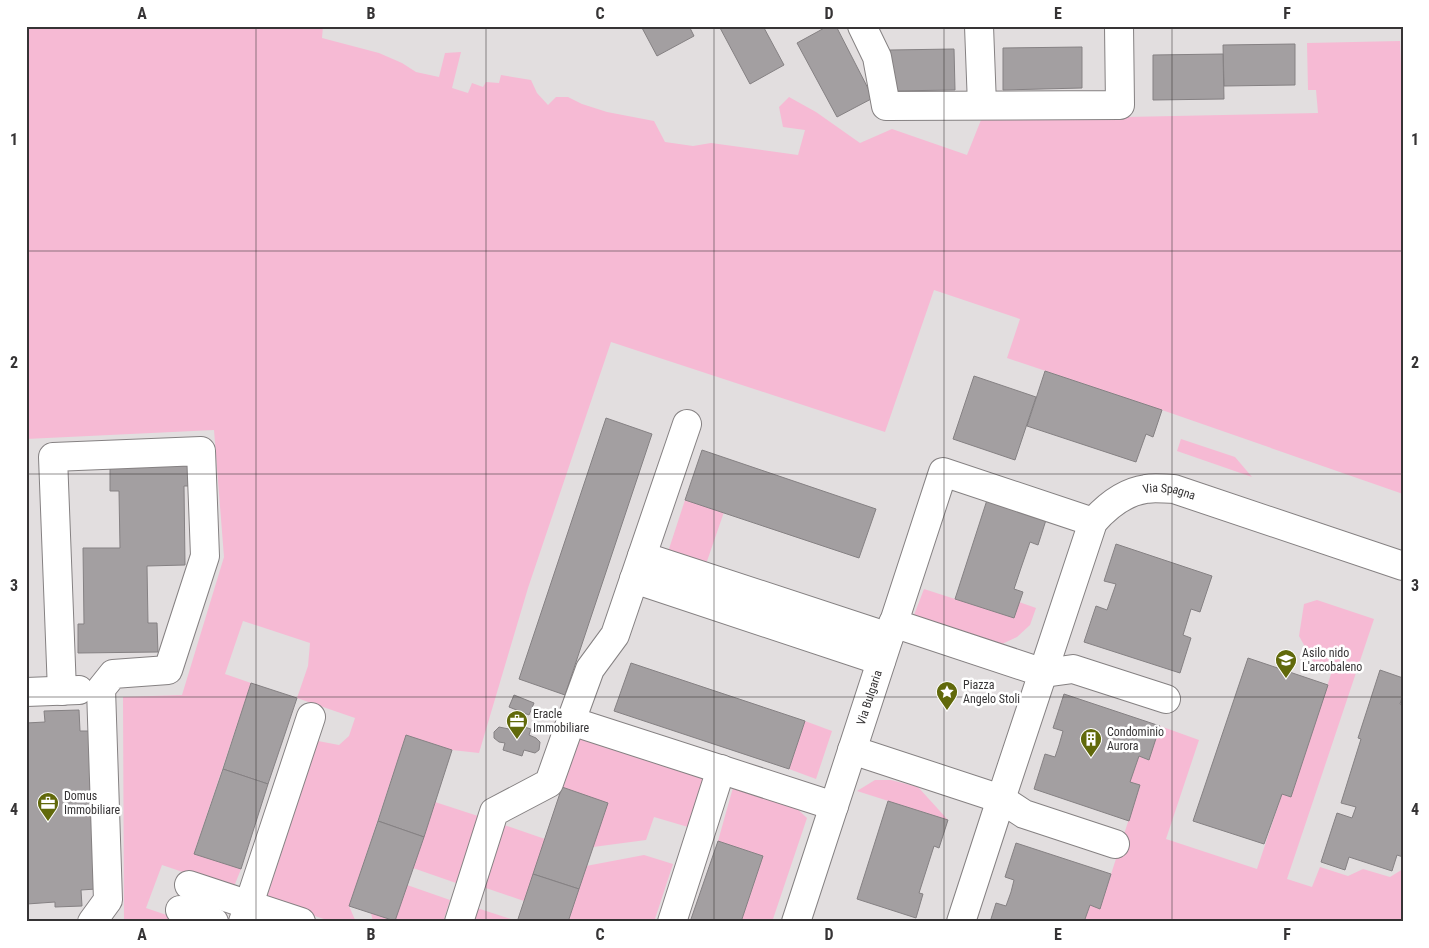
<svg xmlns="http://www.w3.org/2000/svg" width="1429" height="948" viewBox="0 0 1429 948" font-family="'Roboto Condensed',sans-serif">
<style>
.green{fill:#f6bad4}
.building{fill:#a39fa1;stroke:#858183}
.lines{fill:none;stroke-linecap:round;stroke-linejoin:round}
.minor-casing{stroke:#858182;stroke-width:30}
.minor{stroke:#fff;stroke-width:28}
.grid{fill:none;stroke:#363435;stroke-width:1;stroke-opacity:0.55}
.labels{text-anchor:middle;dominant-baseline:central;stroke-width:5;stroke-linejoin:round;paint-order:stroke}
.street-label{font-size:12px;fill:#363435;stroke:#fff}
.poi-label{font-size:12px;fill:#363435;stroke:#fff;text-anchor:start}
.neatline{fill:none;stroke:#363435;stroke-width:2}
.grid-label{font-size:16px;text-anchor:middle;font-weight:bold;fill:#363435}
</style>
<rect width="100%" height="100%" fill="#e2dedf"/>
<g class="green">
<polygon points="26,26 323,26 322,38 379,53 402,63 416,72 439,77 445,53 461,52 452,88 468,93 472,83 483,87 486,82 499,83 501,75 531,80 537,93 548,105 556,97 568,97 582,104 607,112 654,121 665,142 693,146 711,143 798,155 805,130 783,127 779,107 789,97 816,112 860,143 892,129 967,155 981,120 1318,113 1316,90 1308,90 1307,43 1400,41 1401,65 1403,67 1403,494 1162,410 1007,358 1020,319 934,290 885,432 611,342 528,588 479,753 452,750 406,735 349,906 356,922 333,922 266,900 318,741 339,745 349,736 355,718 297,698 308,666 310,643 243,621 225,674 251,683 194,853 241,869 233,889 162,865 146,908 187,922 124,922 123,697 182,695 224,557 214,430 26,439"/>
<polygon points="1181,439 1235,457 1252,477 1177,451"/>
<polygon points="685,500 724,512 705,567 667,555"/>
<polygon points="924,589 1014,618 1019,602 1036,608 1030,625 1017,637 1002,644 955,632 914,615"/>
<polygon points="1317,600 1374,619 1287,879 1312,887 1320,867 1348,876 1363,869 1390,877 1403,869 1403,922 1084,922 1090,905 1100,908 1140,785 1130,782 1139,756 1148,760 1160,726 1199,740 1166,839 1257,869 1282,794 1291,796 1333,668 1314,663 1299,636 1304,604"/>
<polygon points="805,721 832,731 816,779 789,769"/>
<polygon points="585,736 706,774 688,827 654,817 646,840 593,847 562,787 578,740"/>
<polygon points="875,780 891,780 918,787 948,820 857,791"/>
<polygon points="734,784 791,803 807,818 772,922 741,922 763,856 718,841"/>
<polygon points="435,802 478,816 456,883 413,868"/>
<polygon points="504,825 545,839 524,901 483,887"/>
<polygon points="644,855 673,864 654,922 568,922 586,866"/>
<polygon points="407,885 450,900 443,922 373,922 371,913 395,921"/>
<polygon points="477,908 517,921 473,922"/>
</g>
<g class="building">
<polygon points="641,26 689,26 694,36 657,56"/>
<polygon points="719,26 763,26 784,65 750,84"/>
<polygon points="828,26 836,26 873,98 837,117 797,43"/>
<polygon points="1295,44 1295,85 1224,86 1223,45"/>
<polygon points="1082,47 1082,88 1003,90 1003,48"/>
<polygon points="954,49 955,90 890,91 890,50"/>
<polygon points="1223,54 1224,99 1153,100 1153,55"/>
<polygon points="1045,371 1162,410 1153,437 1146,434 1136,462 1027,426"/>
<polygon points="974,376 1036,397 1015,460 953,439"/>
<polygon points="606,418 652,434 565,695 519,679"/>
<polygon points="702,450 876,509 859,558 685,500"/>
<polygon points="188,463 189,486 184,486 185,565 147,566 148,623 157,623 158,652 78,653 78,624 84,624 83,548 120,548 119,491 110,491 110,464"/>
<polygon points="987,500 1046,520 1038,545 1030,542 1021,568 1014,589 1023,592 1014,618 955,599"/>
<polygon points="1116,544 1212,576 1200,612 1191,609 1183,635 1191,638 1180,673 1084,642 1096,606 1107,610 1116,584 1104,581"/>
<polygon points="1248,658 1328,685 1291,797 1282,794 1264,844 1193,821"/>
<polygon points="631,663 805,721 789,769 614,711"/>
<polygon points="1380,670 1403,678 1403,694 1400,704 1403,706 1403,857 1397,855 1392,871 1349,857 1345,870 1321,862 1337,813 1352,818 1356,807 1341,803 1361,739 1358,738"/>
<polygon points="251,683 297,698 268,784 223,769"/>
<polygon points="1064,694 1160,726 1149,760 1139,756 1130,782 1140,785 1129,821 1034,789 1045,754 1055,757 1059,745 1063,731 1053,728"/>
<polygon points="514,695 534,703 529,715 509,707"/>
<polygon points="79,710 80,731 90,731 96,889 81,890 82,906 55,907 55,902 27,904 26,723 45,722 44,711"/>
<polygon points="511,723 531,729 529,735 536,738 540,742 539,750 535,753 524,750 522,756 503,750 505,743 499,742 494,738 494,732 499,727 509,729"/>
<polygon points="406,735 452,750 424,837 378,821"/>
<polygon points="223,769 268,784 241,869 194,854"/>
<polygon points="562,787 608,803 579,889 533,874"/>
<polygon points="888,801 948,820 939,848 934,846 919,893 923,894 916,918 857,899"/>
<polygon points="378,821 424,837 395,921 349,906"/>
<polygon points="718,841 763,856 741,922 690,922"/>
<polygon points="1016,843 1111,874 1100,909 1090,905 1084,922 990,922 996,903 1006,906 1011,892 1014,880 1005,877"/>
<polygon points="533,874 579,889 568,922 517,922"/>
</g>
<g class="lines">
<g class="minor-casing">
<g id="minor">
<polyline points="862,26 877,57 886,106 1120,105 1119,26"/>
<polyline points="979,26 982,105"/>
<polyline points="642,556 889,637"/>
<polyline points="634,579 881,661"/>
<polyline points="893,623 1044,673 1073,669 1166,699"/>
<polyline points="62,691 53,457 201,451 205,556 168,670 113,674 101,689 108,900 92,922"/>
<polyline points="26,692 79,690"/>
<polyline points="571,721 590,669 615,635 687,424"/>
<path id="s1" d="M852 750 1001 799 1093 522C1107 506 1124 492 1146 489 1155 487 1165 489 1174 489L1403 566"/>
<polyline points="189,885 301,922"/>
<polyline points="180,910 214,922"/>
<polyline points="243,922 311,717"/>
<polyline points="459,922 494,812 549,783 571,721 834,806"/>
<polyline points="672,922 721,769"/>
<path id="s2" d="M796 922 943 472 1093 522"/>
<polyline points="961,922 1001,799 1024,814 1115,844"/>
</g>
</g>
<use href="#minor" class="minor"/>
</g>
<path class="grid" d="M256 26V922M486 26V922M714 26V922M944 26V922M1172 26V922M26 251H1403M26 474H1403M26 697H1403"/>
<defs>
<g id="school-pin" transform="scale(1.125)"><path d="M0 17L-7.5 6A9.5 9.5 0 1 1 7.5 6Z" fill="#61690b" stroke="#fff"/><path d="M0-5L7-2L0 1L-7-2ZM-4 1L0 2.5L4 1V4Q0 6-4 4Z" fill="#fff"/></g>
<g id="sight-pin" transform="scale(1.125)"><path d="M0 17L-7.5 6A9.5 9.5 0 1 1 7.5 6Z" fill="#61690b" stroke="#fff"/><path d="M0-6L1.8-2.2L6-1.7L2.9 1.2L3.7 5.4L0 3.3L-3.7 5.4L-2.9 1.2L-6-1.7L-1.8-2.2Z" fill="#fff"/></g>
<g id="office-pin" transform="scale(1.125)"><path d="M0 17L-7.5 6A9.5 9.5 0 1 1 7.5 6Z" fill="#61690b" stroke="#fff"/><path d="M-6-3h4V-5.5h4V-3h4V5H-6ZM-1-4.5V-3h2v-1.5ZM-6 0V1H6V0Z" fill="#fff"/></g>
<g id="building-pin" transform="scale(1.125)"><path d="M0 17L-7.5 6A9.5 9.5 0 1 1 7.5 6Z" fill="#61690b" stroke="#fff"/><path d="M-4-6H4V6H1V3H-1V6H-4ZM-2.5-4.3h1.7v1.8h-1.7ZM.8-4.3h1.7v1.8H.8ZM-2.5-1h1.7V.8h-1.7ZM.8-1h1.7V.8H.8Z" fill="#fff"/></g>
</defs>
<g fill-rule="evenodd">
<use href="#school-pin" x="1286" y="660"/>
<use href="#sight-pin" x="947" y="692"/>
<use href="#office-pin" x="517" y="721"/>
<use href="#building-pin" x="1091" y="739"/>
<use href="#office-pin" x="48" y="803"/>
</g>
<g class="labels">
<g class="street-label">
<text stroke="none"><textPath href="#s1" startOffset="536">Via Spagna</textPath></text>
<text stroke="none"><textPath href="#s2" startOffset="236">Via Bulgaria</textPath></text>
</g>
<g class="poi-label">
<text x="1302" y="653">Asilo nido<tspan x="1302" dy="14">L'arcobaleno</tspan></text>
<text x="963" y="685">Piazza<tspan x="963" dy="14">Angelo Stoli</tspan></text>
<text x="533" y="714">Eracle<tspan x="533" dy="14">Immobiliare</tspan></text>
<text x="1107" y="732">Condominio<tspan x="1107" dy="14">Aurora</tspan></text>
<text x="64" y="796">Domus<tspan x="64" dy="14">Immobiliare</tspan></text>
</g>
</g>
<rect width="1429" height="948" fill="none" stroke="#ffffff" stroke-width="55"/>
<rect x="28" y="28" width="1374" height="892" class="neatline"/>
<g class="grid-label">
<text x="142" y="19">A</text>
<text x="371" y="19">B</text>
<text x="600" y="19">C</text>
<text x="829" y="19">D</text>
<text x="1058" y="19">E</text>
<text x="1287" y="19">F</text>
<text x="14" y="145">1</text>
<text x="1415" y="145">1</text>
<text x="14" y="368">2</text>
<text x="1415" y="368">2</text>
<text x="14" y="591">3</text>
<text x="1415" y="591">3</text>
<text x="14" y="815">4</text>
<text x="1415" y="815">4</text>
<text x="142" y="940">A</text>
<text x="371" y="940">B</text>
<text x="600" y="940">C</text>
<text x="829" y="940">D</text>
<text x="1058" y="940">E</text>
<text x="1287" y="940">F</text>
</g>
</svg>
